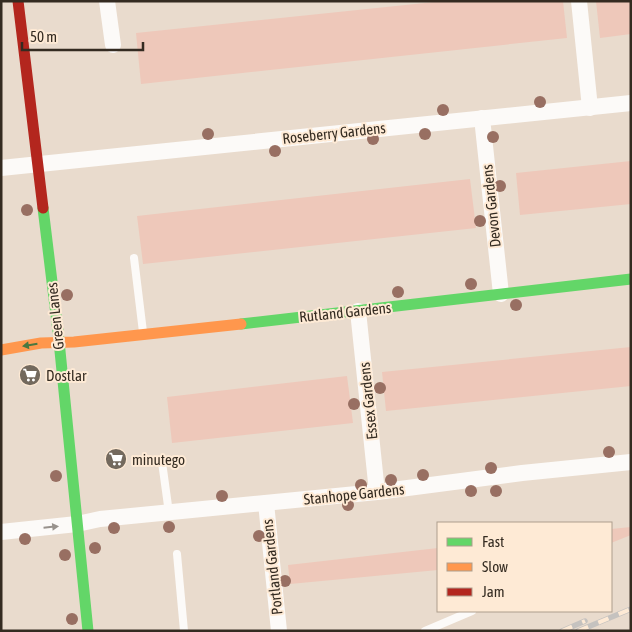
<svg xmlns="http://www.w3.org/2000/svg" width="632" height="632" viewBox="0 0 632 632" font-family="'Asap Condensed',sans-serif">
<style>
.green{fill:#eec8ba}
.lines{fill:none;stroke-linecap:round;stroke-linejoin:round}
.lane{stroke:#fcfaf8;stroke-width:8}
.street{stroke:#fcfaf8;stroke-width:16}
.fast{stroke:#63d668;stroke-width:11}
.slow{stroke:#ff974d;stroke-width:11}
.jam{stroke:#b3261e;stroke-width:11}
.rail-casing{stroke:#c5c2bf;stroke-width:5.5}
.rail{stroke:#feead5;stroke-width:4;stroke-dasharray:11;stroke-linecap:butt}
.tree{fill:#986f62}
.oneway{fill:#497841}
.oneway2{fill:#98928c}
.labels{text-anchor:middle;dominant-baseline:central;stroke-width:4;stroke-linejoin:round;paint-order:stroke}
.street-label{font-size:15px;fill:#342b21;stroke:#feead5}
.poi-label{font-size:15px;fill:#342b21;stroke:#feead5;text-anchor:start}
</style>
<rect width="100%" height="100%" fill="#e9dbcd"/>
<g class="green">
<polygon points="444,1 563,1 567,38 141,84 136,33"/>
<polygon points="596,1 631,1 631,34 600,38"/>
<polygon points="631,161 631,204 520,215 516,173"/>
<polygon points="470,179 476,228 143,264 137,216"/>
<polygon points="631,347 631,386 386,411 382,372"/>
<polygon points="347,376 353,423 172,443 167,397"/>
<polygon points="631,527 631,535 611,543 611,529"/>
<polygon points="438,548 438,570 290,584 288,565"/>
</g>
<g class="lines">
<g class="lane">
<polyline points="134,258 143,332"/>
<polyline points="162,462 169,513"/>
<polyline points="177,554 184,631"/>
<polyline points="425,631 472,611"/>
</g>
<g class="street">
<polyline points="107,1 113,45"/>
<polyline points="579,1 590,108"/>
<polyline points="482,118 501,294"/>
<polyline points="1,168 631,103"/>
<polyline points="358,311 377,492"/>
<polyline points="266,503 279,631"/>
<polyline points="1,532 77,524 100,519 377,492 522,473 631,462"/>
</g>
<g class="fast">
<polyline points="43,208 58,331 88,631"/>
<polyline points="241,324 631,279"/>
</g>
<polyline class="slow" points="1,350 41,343 74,342 241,324"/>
<polyline class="jam" points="18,1 43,208"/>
<g class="rail-casing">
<g id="rail">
<polyline points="562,631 585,621"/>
<polyline points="578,631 631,609"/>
</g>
</g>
<use href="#rail" class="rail"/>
</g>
<g class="tree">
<circle cx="540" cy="102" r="6"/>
<circle cx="443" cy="110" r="6"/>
<circle cx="208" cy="134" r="6"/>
<circle cx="425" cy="134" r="6"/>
<circle cx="493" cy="137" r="6"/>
<circle cx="373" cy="139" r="6"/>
<circle cx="275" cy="151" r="6"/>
<circle cx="500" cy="186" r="6"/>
<circle cx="27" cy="210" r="6"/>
<circle cx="480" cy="221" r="6"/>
<circle cx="471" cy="284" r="6"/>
<circle cx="398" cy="292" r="6"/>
<circle cx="67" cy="295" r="6"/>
<circle cx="516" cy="305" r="6"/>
<circle cx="380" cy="388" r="6"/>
<circle cx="354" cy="404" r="6"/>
<circle cx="609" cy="452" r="6"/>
<circle cx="491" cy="468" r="6"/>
<circle cx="423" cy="475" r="6"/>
<circle cx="56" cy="476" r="6"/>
<circle cx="391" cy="480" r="6"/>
<circle cx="361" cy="485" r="6"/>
<circle cx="471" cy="491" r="6"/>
<circle cx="496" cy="491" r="6"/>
<circle cx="222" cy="496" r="6"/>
<circle cx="348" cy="505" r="6"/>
<circle cx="169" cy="527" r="6"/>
<circle cx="114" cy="528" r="6"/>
<circle cx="259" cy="536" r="6"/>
<circle cx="25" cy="539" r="6"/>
<circle cx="95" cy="548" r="6"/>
<circle cx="65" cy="555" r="6"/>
<circle cx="285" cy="581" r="6"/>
<circle cx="72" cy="619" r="6"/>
</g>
<defs><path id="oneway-solid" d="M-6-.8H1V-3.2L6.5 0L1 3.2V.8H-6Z" transform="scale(1.25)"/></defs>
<use class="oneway" href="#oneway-solid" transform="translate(30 345) rotate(171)"/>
<use class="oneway2" href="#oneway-solid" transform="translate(51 527) rotate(-6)"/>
<defs>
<g id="supermarket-disc" transform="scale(1.125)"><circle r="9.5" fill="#73695d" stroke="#feead5"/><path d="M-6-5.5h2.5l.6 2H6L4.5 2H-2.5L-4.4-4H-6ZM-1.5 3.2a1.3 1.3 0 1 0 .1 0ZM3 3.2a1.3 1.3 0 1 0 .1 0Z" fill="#fff"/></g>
</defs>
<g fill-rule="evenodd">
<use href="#supermarket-disc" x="30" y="375"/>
<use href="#supermarket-disc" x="116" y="459"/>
</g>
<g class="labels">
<g class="street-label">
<text transform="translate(334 133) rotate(-6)">Roseberry Gardens</text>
<text transform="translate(491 206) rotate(-96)">Devon Gardens</text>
<text transform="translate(345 312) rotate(-6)">Rutland Gardens</text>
<text transform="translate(55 316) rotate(-96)">Green Lanes</text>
<text transform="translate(368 401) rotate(-96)">Essex Gardens</text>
<text transform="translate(354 494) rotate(-6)">Stanhope Gardens</text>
<text transform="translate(272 567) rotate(-96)">Portland Gardens</text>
</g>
<g class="poi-label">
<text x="46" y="375">Dostlar</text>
<text x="132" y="459">minutego</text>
</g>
</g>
<rect width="632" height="632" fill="none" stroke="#342b21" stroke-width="5"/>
<rect x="437" y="522" width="175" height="90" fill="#feead5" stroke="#ad9e8d"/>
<rect x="447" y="538" width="25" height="8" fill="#63d668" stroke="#ad9e8d"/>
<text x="482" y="547" font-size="15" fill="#342b21">Fast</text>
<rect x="447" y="563" width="25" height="8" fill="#ff974d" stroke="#ad9e8d"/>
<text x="482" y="572" font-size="15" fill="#342b21">Slow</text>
<rect x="447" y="588" width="25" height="8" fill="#b3261e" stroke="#ad9e8d"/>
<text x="482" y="597" font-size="15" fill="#342b21">Jam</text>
<path d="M22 42v8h121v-8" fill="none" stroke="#342b21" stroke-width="2.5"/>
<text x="30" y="42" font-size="15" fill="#342b21" stroke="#feead5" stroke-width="4" paint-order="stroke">50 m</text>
</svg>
